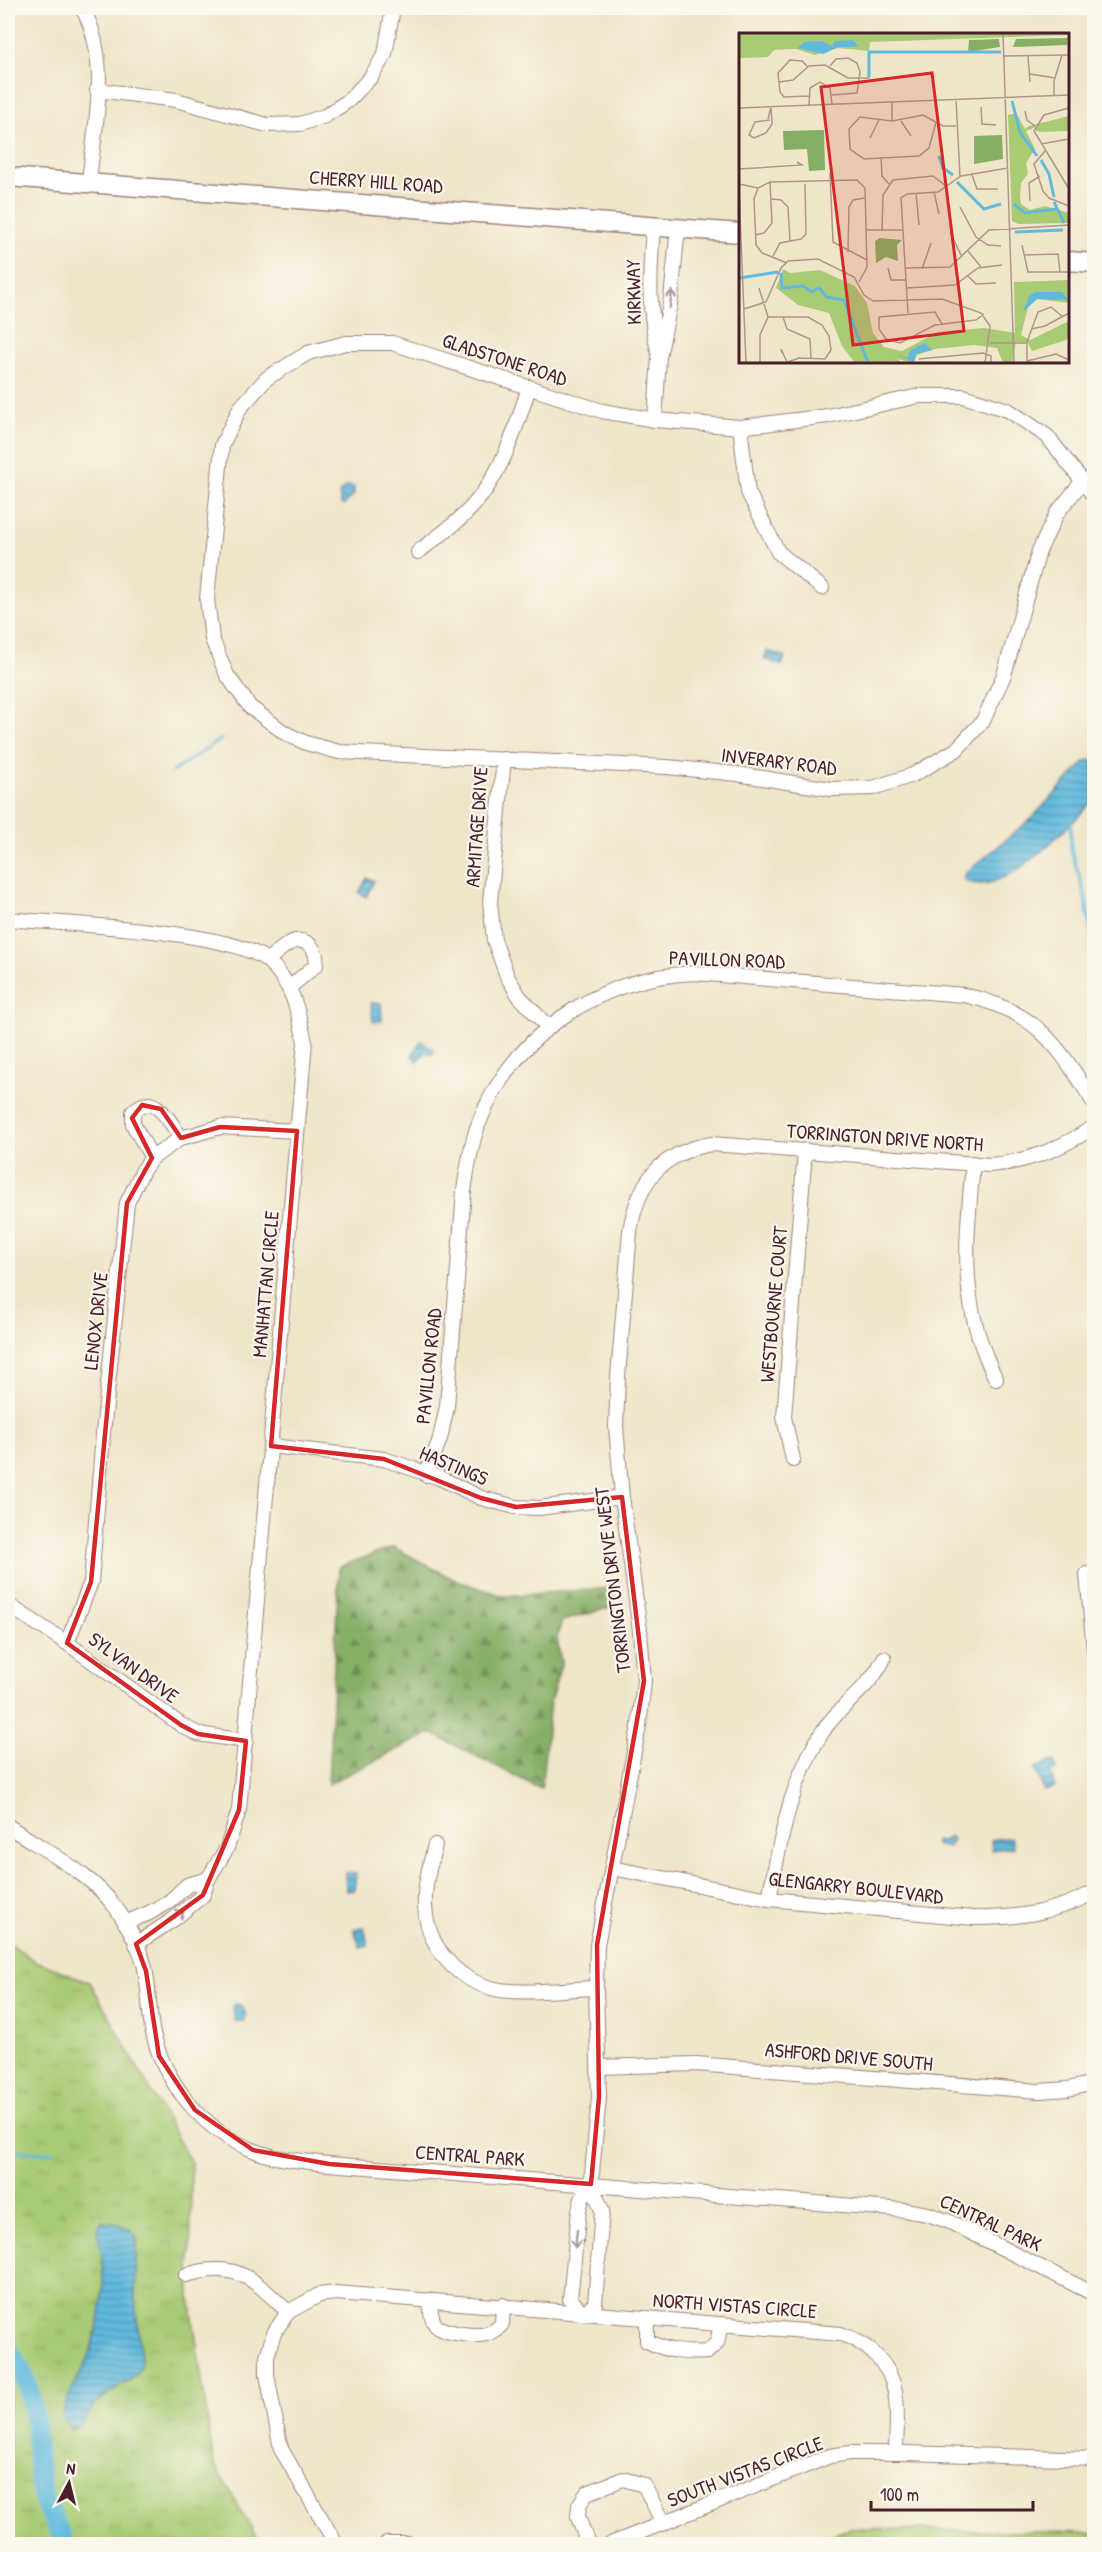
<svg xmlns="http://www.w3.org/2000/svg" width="1102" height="2552" viewBox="0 0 1102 2552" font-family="'Patrick Hand',sans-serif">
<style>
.grass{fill:url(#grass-tufts);stroke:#7a7550;stroke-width:1.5}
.forest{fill:url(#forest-firs);stroke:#686748;stroke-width:1.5}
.water{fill:url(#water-rules);stroke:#566c84;stroke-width:1.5}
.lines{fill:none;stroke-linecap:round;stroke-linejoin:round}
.stream{stroke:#61bade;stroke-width:3}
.river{stroke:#61bade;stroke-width:20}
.street-casing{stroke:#9c827a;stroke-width:16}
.secondary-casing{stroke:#9c827a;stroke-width:21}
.street{stroke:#fff;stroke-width:14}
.secondary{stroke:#fff;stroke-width:18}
.oneway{stroke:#ae9aa0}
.marked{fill:none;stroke:#d62828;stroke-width:4.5;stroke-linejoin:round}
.labels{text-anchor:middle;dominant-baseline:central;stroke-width:4.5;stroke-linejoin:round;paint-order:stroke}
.street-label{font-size:20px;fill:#4a1f2b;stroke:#fbf7ec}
.inset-river{fill:none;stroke:#61bade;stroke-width:3}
.inset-road{fill:none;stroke:#ad968a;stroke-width:1.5}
.view{fill:#d62828;fill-opacity:0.15;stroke:#d62828;stroke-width:3}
.inset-edge{fill:none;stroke:#4a1f2b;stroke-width:3}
</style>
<defs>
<pattern id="grass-tufts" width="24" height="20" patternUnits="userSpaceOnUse" patternTransform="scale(1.5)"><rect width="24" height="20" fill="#a9cb74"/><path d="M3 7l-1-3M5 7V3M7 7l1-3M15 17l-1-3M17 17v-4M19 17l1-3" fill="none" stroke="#93ae65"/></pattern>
<pattern id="forest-firs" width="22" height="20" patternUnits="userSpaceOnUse" patternTransform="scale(1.5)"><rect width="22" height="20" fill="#86af66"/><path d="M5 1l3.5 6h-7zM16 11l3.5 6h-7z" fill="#708e54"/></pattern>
<pattern id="water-rules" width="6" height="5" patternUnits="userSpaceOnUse" patternTransform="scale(1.5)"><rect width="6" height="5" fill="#61bade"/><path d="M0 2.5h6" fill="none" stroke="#5297b4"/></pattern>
</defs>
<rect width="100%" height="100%" fill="#fbf7ec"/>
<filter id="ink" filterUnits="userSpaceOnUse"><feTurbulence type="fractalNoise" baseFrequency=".0167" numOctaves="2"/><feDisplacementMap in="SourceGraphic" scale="12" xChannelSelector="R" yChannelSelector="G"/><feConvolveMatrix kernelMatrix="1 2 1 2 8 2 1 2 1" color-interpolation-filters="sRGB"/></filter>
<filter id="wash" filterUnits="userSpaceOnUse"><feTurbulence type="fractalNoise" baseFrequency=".008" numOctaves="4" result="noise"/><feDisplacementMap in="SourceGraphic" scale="24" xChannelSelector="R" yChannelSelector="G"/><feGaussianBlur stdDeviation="1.35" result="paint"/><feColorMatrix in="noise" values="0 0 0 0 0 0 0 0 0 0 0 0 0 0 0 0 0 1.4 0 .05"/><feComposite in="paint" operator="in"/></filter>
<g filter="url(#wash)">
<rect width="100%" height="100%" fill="#efe5c9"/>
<g class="grass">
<polygon points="8,1942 35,1961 90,1982 191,2163 190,2298 214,2464 260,2544 8,2544"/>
<polygon points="848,2529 1094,2533 1094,2544 808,2544"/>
</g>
<polygon class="forest" points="393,1547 457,1581 504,1596 611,1588 616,1606 562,1621 557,1637 561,1664 550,1702 541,1789 431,1733 328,1784 339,1567"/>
<g class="water">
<polygon points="347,486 354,487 354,495 344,505 341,504 339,493"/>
<polygon points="767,651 785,657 782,665 764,659"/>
<path d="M1091 760 1094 761V800C1071 823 999 905 964 879L963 877 966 873 1031 819 1084 763Z"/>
<polygon points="367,878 374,881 366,897 359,893"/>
<polygon points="371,1003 381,1003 382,1021 373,1022"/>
<polygon points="421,1041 434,1050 432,1054 426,1052 418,1061 412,1056"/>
<polygon points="1054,1761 1057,1769 1050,1772 1055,1787 1044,1791 1035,1768"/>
<polygon points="949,1837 953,1840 947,1848 935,1845 935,1841 941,1842"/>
<polygon points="1011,1837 1013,1847 992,1850 991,1840"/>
<polygon points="345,1873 356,1873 354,1890 346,1890"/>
<polygon points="364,1927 368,1945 360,1947 354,1929"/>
<polygon points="236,2004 242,2006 246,2015 244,2022 235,2022 233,2007"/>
<path d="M102 2222 118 2224 131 2230 137 2238 135 2298 142 2365 136 2376 96 2402 82 2424 71 2429 62 2417C67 2394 75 2386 84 2366 104 2324 108 2275 97 2230Z"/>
</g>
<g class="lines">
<g class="stream">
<polyline points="1068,249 1094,251"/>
<polyline points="172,772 221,739"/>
<polyline points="1071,818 1071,850 1085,895 1092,940 1094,941"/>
<polyline points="8,2150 54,2153"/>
</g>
<path class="river" d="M8 2348C14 2361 23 2371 27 2384 39 2420 34 2458 42 2494 46 2512 59 2526 64 2544"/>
</g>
</g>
<g filter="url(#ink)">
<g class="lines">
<g class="street-casing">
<g id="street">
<path d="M82 8C112 59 94 127 89 182"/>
<polyline points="97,90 176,100 267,125 300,124 325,116 348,101 371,77 385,54 393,8"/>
<path d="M653 226C650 271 647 309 659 355"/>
<polyline points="655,420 659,357 671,299 678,227"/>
<polyline points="740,427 748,492 778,552 822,588"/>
<polyline points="1082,482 1057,513 1039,551 1004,675 983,721 956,750 913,775 873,788 831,789 737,774 667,767 339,752 306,743 285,733 250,707 227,675 212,639 207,599 222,445 240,408 267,378 308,353 346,343 392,343 602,411 655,420 740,427 828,416 919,396 963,396 1008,410 1047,436 1094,496"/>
<path d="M418 552C433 540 451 528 465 514 500 480 515 432 529 387"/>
<polyline points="504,759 490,902 494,940 507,976 519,996 548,1027"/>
<path d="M8 919C61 924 233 930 268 961 293 984 298 1011 305 1042L239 1810 227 1848 208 1879 203 1895 174 1919 136 1944"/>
<path d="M267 960C275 955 286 943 295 941 311 939 318 953 316 965L290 987"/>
<path d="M152 1158 133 1124V1112C154 1089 170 1122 181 1138"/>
<path d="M973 1163C966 1245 958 1303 996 1379"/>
<polyline points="271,1446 384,1459 440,1478 481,1498 516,1507 539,1508 622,1497"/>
<polyline points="793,1460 784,1417 805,1150"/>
<path d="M426 1475 440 1439 447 1406 464 1191C467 1170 470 1149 477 1128 511 1035 598 977 695 973L964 995C1037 1011 1057 1044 1094 1103"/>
<polyline points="1087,1574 1094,1650"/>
<polyline points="8,1605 67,1643 181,1725 198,1734 246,1741"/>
<polyline points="67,1643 91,1582 104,1423 127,1203 143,1170 152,1158 181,1138 220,1127 297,1131"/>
<path d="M8 1826C42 1849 92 1874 116 1908 129 1926 143 1952 146 1974 149 1992 149 2011 152 2029 163 2081 202 2130 253 2150 277 2160 304 2161 329 2164L904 2210 928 2214 950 2222 1094 2294"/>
<path d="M435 1845C431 1861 426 1878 425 1894 422 1945 458 1987 509 1991 537 1993 567 1989 596 1988"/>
<path d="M612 1868 769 1899 974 1918C1017 1918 1056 1913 1094 1892"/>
<path d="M769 1899C781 1838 790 1780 825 1728 843 1703 872 1686 884 1658"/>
<polyline points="125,1923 149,1913 170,1901 187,1885 208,1879"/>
<polyline points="599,2067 696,2064 1039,2091 1068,2089 1094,2083"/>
<path d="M591 2184 602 2210 595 2304 583 2313 570 2299 579 2210 582 2199 591 2184 599 2097 596 1988 597 1945 639 1726 644 1681 640 1631 622 1497 616 1426 618 1377 630 1231C638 1182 660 1153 711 1144L990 1165C1030 1162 1061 1148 1094 1127"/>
<path d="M186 2275C237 2260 253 2279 288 2312"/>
<path d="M430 2300C431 2309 430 2317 435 2324 440 2333 476 2337 486 2334 493 2333 497 2329 502 2324L503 2305"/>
<path d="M647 2318V2341C667 2351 684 2354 707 2352L717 2343 721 2324"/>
<path d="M336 2544 281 2449 267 2375V2356L274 2333 288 2312 319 2295 336 2293 841 2334C867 2343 890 2363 895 2392 899 2411 896 2434 896 2453"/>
<polyline points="386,2544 408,2544"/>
<polyline points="588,2544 578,2517 579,2505 587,2493 623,2479 644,2485 663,2523"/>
<polyline points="611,2544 830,2456 850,2453 906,2453 1094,2459"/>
</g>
</g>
<g class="secondary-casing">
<g id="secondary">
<polyline points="8,177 740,233"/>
<polyline points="1068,261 1094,263"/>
</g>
</g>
<use href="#street" class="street"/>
<use href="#secondary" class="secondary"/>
</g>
<defs><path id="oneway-shaft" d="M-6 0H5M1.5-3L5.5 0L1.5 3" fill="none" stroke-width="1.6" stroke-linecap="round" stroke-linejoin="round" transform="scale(1.5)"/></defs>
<g class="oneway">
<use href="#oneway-shaft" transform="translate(671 299) rotate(-82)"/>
<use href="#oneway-shaft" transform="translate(177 1916) rotate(-37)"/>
<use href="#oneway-shaft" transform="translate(576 2239) rotate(96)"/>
</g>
</g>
<path class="marked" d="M142 1105 161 1109 181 1138 220 1127 297 1131 271 1446 384 1459 481 1498 516 1507 622 1497 644 1681 597 1945 599 2097 591 2184 329 2164 253 2150 195 2110 159 2056 146 1971 136 1944 203 1895 239 1810 246 1741 198 1734 181 1725 67 1643 91 1582 127 1203 152 1158 132 1118Z"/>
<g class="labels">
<g class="street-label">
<text transform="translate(376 181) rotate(4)">CHERRY HILL ROAD</text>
<text transform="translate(633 292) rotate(-91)">KIRKWAY</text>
<text transform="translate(505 359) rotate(18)">GLADSTONE ROAD</text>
<text transform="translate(779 761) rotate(7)">INVERARY ROAD</text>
<text transform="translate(476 827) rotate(-86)">ARMITAGE DRIVE</text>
<text transform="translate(727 959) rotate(2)">PAVILLON ROAD</text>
<text transform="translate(885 1137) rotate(4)">TORRINGTON DRIVE NORTH</text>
<text transform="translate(265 1284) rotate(-85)">MANHATTAN CIRCLE</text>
<text transform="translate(773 1304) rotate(-85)">WESTBOURNE COURT</text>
<text transform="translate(95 1321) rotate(-84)">LENOX DRIVE</text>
<text transform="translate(428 1366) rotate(-84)">PAVILLON ROAD</text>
<text transform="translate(454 1465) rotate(23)">HASTINGS</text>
<text transform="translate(612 1580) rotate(-97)">TORRINGTON DRIVE WEST</text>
<text transform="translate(134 1667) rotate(36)">SYLVAN DRIVE</text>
<text transform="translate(856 1887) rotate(6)">GLENGARRY BOULEVARD</text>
<text transform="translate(849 2056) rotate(5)">ASHFORD DRIVE SOUTH</text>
<text transform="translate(470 2155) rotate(4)">CENTRAL PARK</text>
<text transform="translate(991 2222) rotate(25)">CENTRAL PARK</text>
<text transform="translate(735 2305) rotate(4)">NORTH VISTAS CIRCLE</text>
<text transform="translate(745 2471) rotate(-21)">SOUTH VISTAS CIRCLE</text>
</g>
</g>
<g transform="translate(739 33)">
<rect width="330" height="330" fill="#efe5c9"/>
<path d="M0 0H330V2L131 9 130 18 99 15 76 22 57 16 35 17 29 24 1 25ZM277 80 286 96 290 93 330 83V98L303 99 297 98V94L287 98 296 116 287 130 289 141 282 150 281 164 282 171 291 177 306 173 330 180V190L280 191 273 188 269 82ZM44 236 51 240 81 237 116 253 128 270 134 300 145 314 163 318 199 299 245 295 276 300 275 249 330 247V270L298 266 289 274 282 302 291 307 330 288V306L293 318 289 310 277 309 273 330H264L258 315 235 312 196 316 178 322 174 330 158 326 164 330H116L103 313 90 280 59 272 37 255Z" fill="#a9cb74"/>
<path d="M329 5 328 12 274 14 277 6ZM260 6 261 14 229 19 230 7ZM85 97 86 137 70 138 68 116 45 117 44 98ZM263 102 264 126 235 131V103ZM141 205 163 207 158 212 159 228 147 224 137 230 136 208Z" fill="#86af66"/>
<path d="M114 7 119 13 116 14H99L84 21 59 15 65 9 82 8 93 13 96 8ZM296 259H323L330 267 298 266 284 279 290 263ZM186 310 193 317 177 321 175 329 152 320 168 325 172 317Z" fill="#61bade"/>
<path class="inset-river" d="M130 44V19H262M273 68 281 99 298 123M200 123 204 135 214 142M302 127 310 141 315 164M218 149 245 176 262 171M315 169 325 190M275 171 286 180 317 176M276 199 324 197M42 240 43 255 64 253 73 259 80 255 88 264 105 267 129 330M0 245 39 239"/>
<path class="inset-road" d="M264 0 275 330M265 23 330 22M289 23 291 49M91 33 97 26 109 25 118 30 121 39 118 60 93 62M69 34 63 28 51 27 39 40 41 59 45 64 70 63M291 41 316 45M40 49 54 47 70 33 86 32 109 45H131M315 63V48L323 22M217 66 221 144M153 69V88M70 72 71 55 81 49 91 55 93 71M242 74 243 91 257 92M0 75 330 62M330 75 305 82 295 98 330 156M286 78 288 87 296 93M29 86 32 74 33 91 27 100 15 105 10 102 16 89 31 87M162 88 172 103M197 89 190 115 180 123 125 126 111 116 110 96 121 84 153 88 184 82 204 93H217M131 105 140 87M302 111 330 106M307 117 295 131 304 158 310 165 330 173M142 124 143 143 150 151M0 136 63 132 58 129M91 140 94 209 128 227M233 142 238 156H259M0 151 19 155M0 156 7 330M195 159 200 181M177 160 180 192M32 166 42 167 49 174 51 208M291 168 290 150 301 143M221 174 237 204 249 212 262 213M127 197H163M143 198 144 162 154 147 194 143 207 153M211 199 223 224M16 202 25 200 33 190 31 149M283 212 289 239H330M229 218 242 234M109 219 110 174 114 167 126 165M286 222 319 221 321 239M34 223 41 210 62 206 67 201 66 151M48 230 23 220 17 212 15 166 19 155 31 149 118 147 126 155 128 234 120 249M149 235 152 247H167M167 235 211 234 250 197 330 192M183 236 192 210M229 243 237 251 257 250M20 255 29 284 21 302V330M168 255 216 252 239 235 263 232M5 276 27 269 42 235 49 228 79 226 115 244 125 262 134 268 203 266 242 280 251 293 246 330M169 280 162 165 168 161 199 159 222 143 269 135M29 284H69L83 292 90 303 92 317 86 326 60 325 46 330M44 284 48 296 71 306 72 325M140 284V296L147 306 161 310 196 292 237 287 245 281M140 284 196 279 203 291M292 296 306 293 330 280M251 310H288M43 320 42 316 48 329M180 326 244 320 252 323V330M288 328 317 321 330 327M288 330V309L299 279 312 274 324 284"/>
<path class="view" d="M193 40 225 298 114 312 82 54Z"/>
<rect width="330" height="330" class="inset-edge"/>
</g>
<rect width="1102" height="2552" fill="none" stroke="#fbf7ec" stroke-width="30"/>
<g transform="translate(69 2483) rotate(7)" stroke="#fbf7ec" stroke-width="4.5" paint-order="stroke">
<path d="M0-4.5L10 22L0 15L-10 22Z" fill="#4a1f2b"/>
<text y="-9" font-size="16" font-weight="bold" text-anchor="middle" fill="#4a1f2b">N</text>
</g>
<path d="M871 2501v9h162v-9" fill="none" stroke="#4a1f2b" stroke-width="3"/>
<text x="880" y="2501" font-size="18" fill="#4a1f2b" stroke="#fbf7ec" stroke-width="4.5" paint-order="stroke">100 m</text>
</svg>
